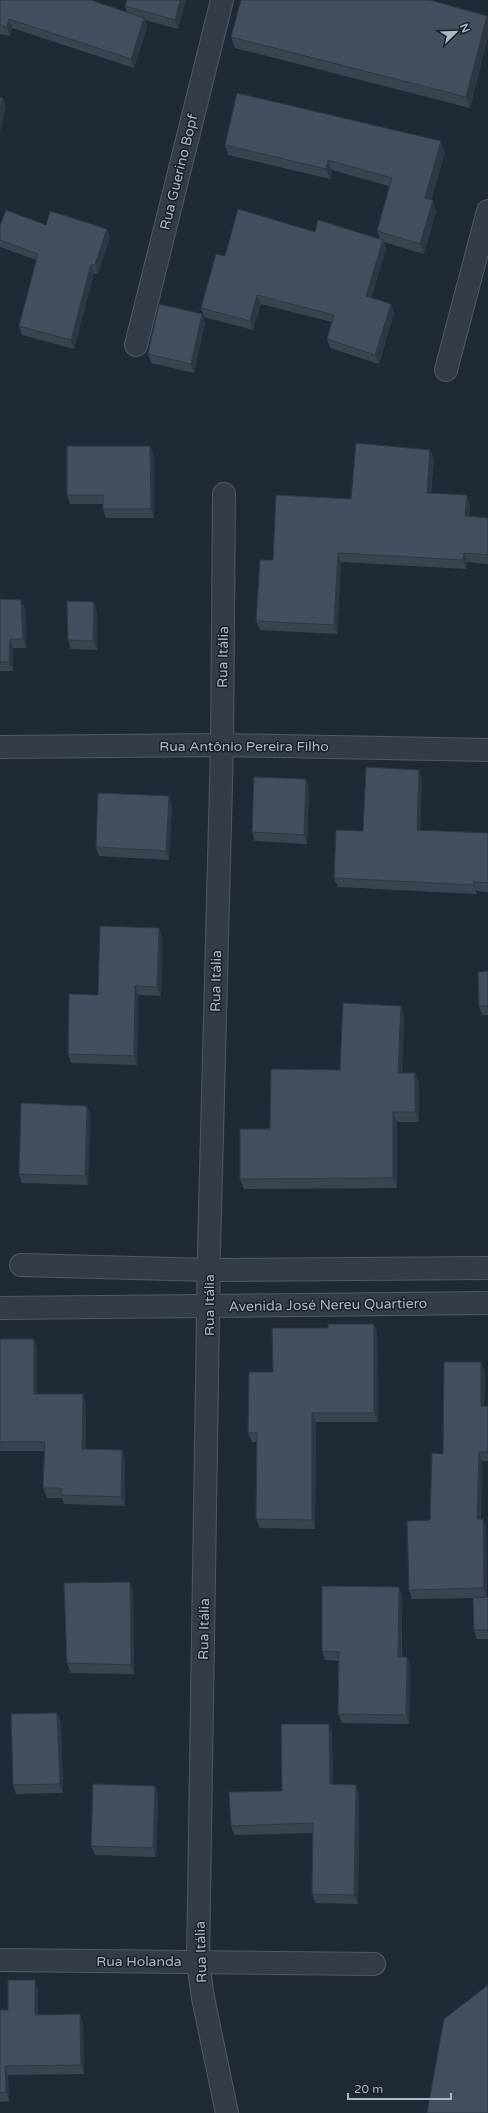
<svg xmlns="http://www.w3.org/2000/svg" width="488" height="2113" viewBox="0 0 488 2113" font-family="'Varela Round',sans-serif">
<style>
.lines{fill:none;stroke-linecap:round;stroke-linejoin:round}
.street-casing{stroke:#515965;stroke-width:24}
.street{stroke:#343c47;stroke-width:22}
.wall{fill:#3a4451}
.shaded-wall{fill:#2f3742}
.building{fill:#434f5e;stroke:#2f3742}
.labels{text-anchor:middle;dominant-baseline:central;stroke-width:3;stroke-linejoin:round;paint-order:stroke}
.street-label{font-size:14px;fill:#aeb6c4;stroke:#19212b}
</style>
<rect width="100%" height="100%" fill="#202a36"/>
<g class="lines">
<g class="street-casing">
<g id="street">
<polyline points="136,345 222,0"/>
<polyline points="446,370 488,211"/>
<polyline points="224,494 222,745 209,1251 198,1962 203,1998 227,2113"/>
<polyline points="0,747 222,745 488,750"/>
<polyline points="21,1265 210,1270 488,1268"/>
<polyline points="0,1308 488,1303"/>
<polyline points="0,1960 374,1964"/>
</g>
</g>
<use href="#street" class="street"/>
</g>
<g class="wall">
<polygon points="0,0 127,12 125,6 127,0 186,0 178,29 145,20 147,27 134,68 12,28 10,36 0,34"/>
<polygon points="487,16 488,19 488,36 470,108 235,48 231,37"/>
<polygon points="225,145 445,152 431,200 436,211 424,254 384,242 386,249 371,298 394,313 379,364 330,348 327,339 332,322 261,304 253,330 204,317 201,308 225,256 315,232 380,239 377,231 389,186 332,170 330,179 228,155"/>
<polygon points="46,225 110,237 98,274 94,273 74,349 22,335 19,326 36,260 0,247 0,226"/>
<polygon points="205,323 194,373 151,363 148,354"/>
<polygon points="430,450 434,459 431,493 470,504 469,516 488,518 488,564 467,562 466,569 341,562 337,634 260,630 256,621 273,560 351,499"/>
<polygon points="154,455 154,518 106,518 103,509 103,504 70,504 67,495"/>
<polygon points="0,599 21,600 25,609 26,648 13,648 13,671 0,671"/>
<polygon points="97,611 97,650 71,649 68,640"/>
<polygon points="419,770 422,779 420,830 488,833 488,892 477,891 477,894 338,887 334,878 363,831"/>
<polygon points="306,779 309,788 307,844 255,841 252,832"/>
<polygon points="172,806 169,860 99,856 96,847"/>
<polygon points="162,937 161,996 138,995 137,1065 71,1063 68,1054 98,995"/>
<polygon points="488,971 488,1015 482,1015 479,1006"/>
<polygon points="401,1006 404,1016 402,1073 415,1073 419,1083 419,1122 397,1122 397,1188 244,1189 240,1179 270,1129 340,1070"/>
<polygon points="87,1106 90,1115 88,1185 22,1183 19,1174"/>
<polygon points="377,1333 378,1422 316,1422 315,1529 260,1528 256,1519 257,1442 252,1442 248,1433"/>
<polygon points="0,1339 34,1339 37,1348 37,1394 86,1403 86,1449 125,1459 125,1506 64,1504 62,1498 47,1498 43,1488 44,1451 0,1451"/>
<polygon points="485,1371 484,1406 488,1406 488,1461 482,1461 481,1519 483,1519 486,1528 487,1597 488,1597 488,1639 477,1639 474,1630 476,1598 412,1599 409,1590 430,1520 443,1454"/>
<polygon points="133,1592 134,1674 71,1673 67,1663"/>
<polygon points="402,1596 402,1657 407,1657 410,1666 409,1724 342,1723 338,1714 339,1661 325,1660 322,1651"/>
<polygon points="57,1713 61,1722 63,1793 16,1794 13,1785"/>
<polygon points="332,1733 333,1784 359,1794 358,1904 315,1903 312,1894 313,1833 234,1835 231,1826 282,1791"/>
<polygon points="155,1786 158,1795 156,1857 95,1855 91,1846"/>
<polygon points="38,1989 38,2015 83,2023 84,2074 8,2075 9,2101 0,2102 0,2010 8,2010"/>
</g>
<g class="shaded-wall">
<polygon points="180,0 186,0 178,29 175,20"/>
<polygon points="487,16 488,19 488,36 470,108 466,97"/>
<polygon points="144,18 147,27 134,68 131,59"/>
<polygon points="9,19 12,28 10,36 7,27"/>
<polygon points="3,98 6,107 0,132 0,109"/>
<polygon points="441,141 445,152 429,208 425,198"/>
<polygon points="328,160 332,170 330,179 326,169"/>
<polygon points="433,200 436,211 424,254 420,244"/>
<polygon points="107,229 110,237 98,274 95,265"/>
<polygon points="383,240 386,249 369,305 366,296"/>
<polygon points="91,264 94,273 74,349 71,340"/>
<polygon points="257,295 261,304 253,330 250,321"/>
<polygon points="391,304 394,313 379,364 375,355"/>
<polygon points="202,314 205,323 194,373 191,364"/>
<polygon points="150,446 154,455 154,518 151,509"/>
<polygon points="430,450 434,459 430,502 427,493"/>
<polygon points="467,495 470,504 469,525 465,516"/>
<polygon points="338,553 341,562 337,634 334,625"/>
<polygon points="464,553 467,562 466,569 463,560"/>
<polygon points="21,600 25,609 26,648 23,639"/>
<polygon points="94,602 97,611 97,650 93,641"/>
<polygon points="10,639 13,648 13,671 9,662"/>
<polygon points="419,770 422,779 420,839 417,830"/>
<polygon points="306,779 309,788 307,844 304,835"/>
<polygon points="169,796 172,806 169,860 166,851"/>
<polygon points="474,882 477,891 477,894 474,885"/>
<polygon points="159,928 162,937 161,996 157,987"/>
<polygon points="135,986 138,995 137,1065 134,1056"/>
<polygon points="401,1006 404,1016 401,1083 398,1073"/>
<polygon points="415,1073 419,1083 419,1122 415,1112"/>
<polygon points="87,1106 90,1115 88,1185 85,1176"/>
<polygon points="393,1112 397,1122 397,1188 393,1178"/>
<polygon points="374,1324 377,1333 378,1422 374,1413"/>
<polygon points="34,1339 37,1348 37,1403 34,1394"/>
<polygon points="481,1362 485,1371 484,1415 481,1406"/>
<polygon points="83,1394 86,1403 86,1458 82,1449"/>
<polygon points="312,1413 316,1422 315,1529 312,1520"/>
<polygon points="122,1450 125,1459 125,1506 121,1497"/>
<polygon points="479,1452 482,1461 480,1528 477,1519"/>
<polygon points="483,1519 486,1528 487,1597 484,1588"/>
<polygon points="130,1582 133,1592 134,1674 131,1665"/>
<polygon points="399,1587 402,1596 401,1666 398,1657"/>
<polygon points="407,1657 410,1666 409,1724 406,1715"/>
<polygon points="57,1713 61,1722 63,1793 60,1784"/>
<polygon points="329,1724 332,1733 333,1794 330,1784"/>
<polygon points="356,1785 359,1794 358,1904 354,1895"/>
<polygon points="155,1786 158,1795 156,1857 153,1848"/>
<polygon points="35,1980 38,1989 38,2024 35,2015"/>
<polygon points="80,2014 83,2023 84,2074 81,2065"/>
<polygon points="5,2066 8,2075 9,2101 6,2092"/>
</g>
<g class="building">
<polygon points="0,0 91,0 144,18 131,59 9,19 7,27 0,25"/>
<polygon points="127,0 180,0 175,20 125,6"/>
<polygon points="241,0 430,0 487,16 466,97 231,37"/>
<polygon points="237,93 441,141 425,198 433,200 420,244 377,231 392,178 328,160 326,169 225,145"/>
<polygon points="0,97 3,98 0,109"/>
<polygon points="238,209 315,232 318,220 383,240 366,296 391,304 375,355 327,339 334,315 257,295 250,321 201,308 216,254 225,256"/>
<polygon points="6,210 46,225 50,211 107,229 95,265 91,264 71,340 19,326 38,254 0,240 0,226"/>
<polygon points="159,304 202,314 191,364 148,354"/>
<polygon points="356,443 430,450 427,493 467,495 465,516 488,518 488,555 464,553 463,560 338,553 334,625 256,621 260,560 273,560 276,495 351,499"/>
<polygon points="67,446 150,446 151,509 103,509 103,495 67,495"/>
<polygon points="0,599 21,600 23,639 10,639 9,662 0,662"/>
<polygon points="67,601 94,602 93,641 68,640"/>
<polygon points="366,767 419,770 417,830 488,833 488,883 474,882 474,885 334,878 336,830 363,831"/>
<polygon points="254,777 306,779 304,835 252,832"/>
<polygon points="98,793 169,796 166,851 96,847"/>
<polygon points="100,926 159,928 157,987 135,986 134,1056 68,1054 69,994 98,995"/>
<polygon points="488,971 488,1006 479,1006 478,972"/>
<polygon points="343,1003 401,1006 398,1073 415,1073 415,1112 393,1112 393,1178 240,1179 240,1129 270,1129 271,1069 340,1070"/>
<polygon points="21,1103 87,1106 85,1176 19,1174"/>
<polygon points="328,1324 374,1324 374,1413 312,1413 312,1520 256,1519 257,1433 248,1433 249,1372 273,1372 272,1328 328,1328"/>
<polygon points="0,1339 34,1339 34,1394 83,1394 82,1449 122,1450 121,1497 61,1495 61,1488 43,1488 45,1442 0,1442"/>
<polygon points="444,1362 481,1362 481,1406 488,1406 488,1452 479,1452 477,1519 483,1519 484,1588 409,1590 407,1521 430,1520 432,1453 443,1454"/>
<polygon points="130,1582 131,1665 67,1663 64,1583"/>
<polygon points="322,1586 399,1587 398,1657 407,1657 406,1715 338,1714 339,1652 322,1651"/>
<polygon points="488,1597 488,1630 474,1630 473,1598"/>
<polygon points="57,1713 60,1784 13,1785 11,1714"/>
<polygon points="281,1724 329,1724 330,1784 356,1785 354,1895 312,1894 313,1823 231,1826 229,1792 282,1791"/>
<polygon points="93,1784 155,1786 153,1848 91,1846"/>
<polygon points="8,1980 35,1980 35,2015 80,2014 81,2065 5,2066 6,2092 0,2093 0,2010 8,2010"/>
<polygon points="488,1985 488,2113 427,2113 444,2019"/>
</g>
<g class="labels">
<g class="street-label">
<text transform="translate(179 172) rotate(-76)">Rua Guerino Bopf</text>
<text transform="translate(223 657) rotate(-89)">Rua Itália</text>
<text x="244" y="746">Rua Antônio Pereira Filho</text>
<text transform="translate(216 981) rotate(-89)">Rua Itália</text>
<text transform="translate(209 1305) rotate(-90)">Rua Itália</text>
<text transform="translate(328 1305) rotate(-1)">Avenida José Nereu Quartiero</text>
<text transform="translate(204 1629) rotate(-89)">Rua Itália</text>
<text transform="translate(201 1952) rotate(-92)">Rua Itália</text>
<text x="139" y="1961">Rua Holanda</text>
</g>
</g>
<g transform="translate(456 32) rotate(67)" stroke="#19212b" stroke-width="3" paint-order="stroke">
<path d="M0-3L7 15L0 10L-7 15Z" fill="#aeb6c4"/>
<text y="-6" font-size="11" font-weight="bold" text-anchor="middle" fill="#aeb6c4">N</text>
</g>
<path d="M348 2093v6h103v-6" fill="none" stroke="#aeb6c4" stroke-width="2"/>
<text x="354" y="2093" font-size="12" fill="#aeb6c4" stroke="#19212b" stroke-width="3" paint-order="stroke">20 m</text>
</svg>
